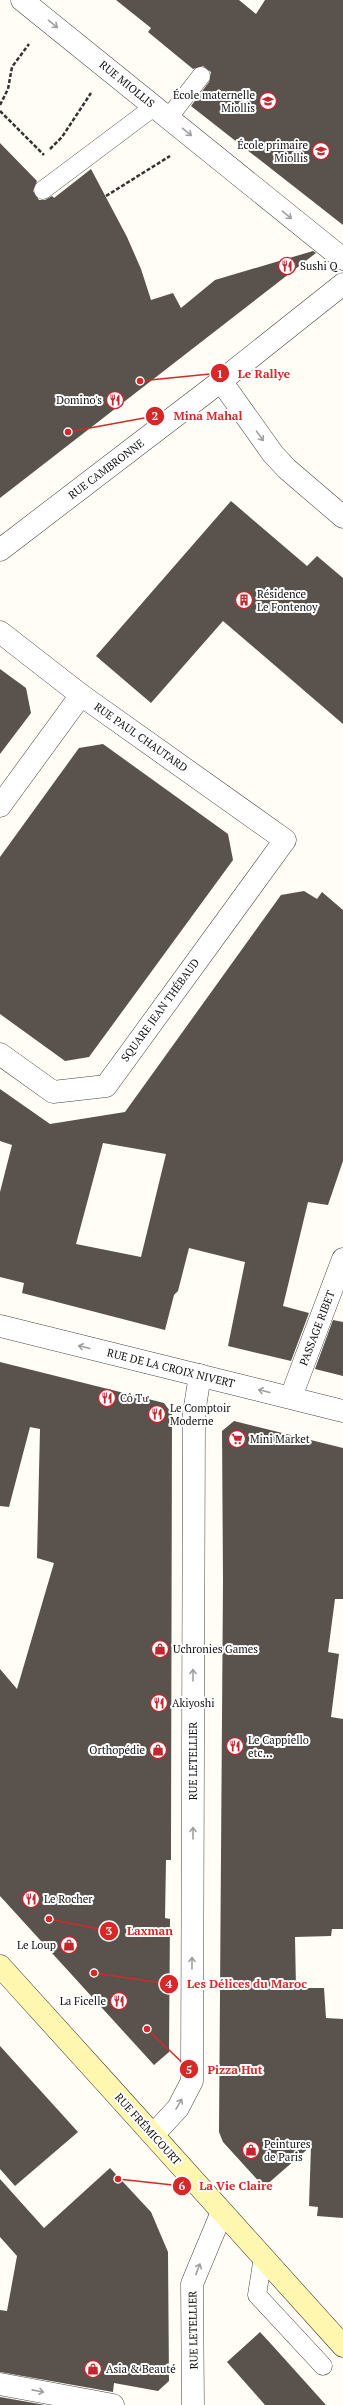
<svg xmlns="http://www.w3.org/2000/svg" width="343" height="2405" viewBox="0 0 343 2405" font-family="'PT Serif',serif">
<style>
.building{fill:#5a524d;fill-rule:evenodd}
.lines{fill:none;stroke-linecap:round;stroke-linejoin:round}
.service-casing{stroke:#444;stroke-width:19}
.pedestrian-casing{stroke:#444;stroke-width:23}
.minor-casing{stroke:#444;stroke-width:23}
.tertiary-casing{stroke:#444;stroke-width:23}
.secondary-casing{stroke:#333;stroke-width:23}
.path{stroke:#333;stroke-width:2.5;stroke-dasharray:4 2;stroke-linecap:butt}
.service{stroke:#fff;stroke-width:18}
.pedestrian{stroke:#fff;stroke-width:22}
.minor{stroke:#fff;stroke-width:22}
.tertiary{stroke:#fff;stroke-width:22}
.secondary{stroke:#fff6b0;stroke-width:22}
.oneway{stroke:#a0a0a0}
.labels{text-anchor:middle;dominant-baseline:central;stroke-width:4;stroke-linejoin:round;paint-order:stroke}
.street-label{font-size:11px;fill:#111;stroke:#fff}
.poi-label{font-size:11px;fill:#111;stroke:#fff;text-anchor:start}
.leader{fill:none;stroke:#d62828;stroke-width:1.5}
.callout-dot{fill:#d62828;stroke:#fff;stroke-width:1.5}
.mark-label{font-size:12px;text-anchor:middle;font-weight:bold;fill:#fff}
.callout-label{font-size:12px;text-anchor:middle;font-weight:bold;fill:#d62828;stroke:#fff;stroke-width:4;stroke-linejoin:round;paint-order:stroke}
</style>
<rect width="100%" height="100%" fill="#fffdf5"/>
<g class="building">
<polygon points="116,0 239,0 256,14 265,0 343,0 343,225 191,106 209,82 211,72 203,66 193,69 148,32 151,28"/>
<polygon points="0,143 37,181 33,191 39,200 45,200 52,196 54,198 91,169 127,237 141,269 151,300 173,293 181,308 215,280 313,251 316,253 0,498"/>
<polygon points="231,501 307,566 317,556 343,578 343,724 223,621 151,703 96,656"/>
<polygon points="0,669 26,688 31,713 0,754"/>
<polygon points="103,744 228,834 233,860 89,1057 65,1061 0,1014 0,857 79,748"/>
<path d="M304 891 317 899 322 892 343 910V1161L328 1205 308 1202 283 1306 309 1313 291 1361 228 1346 245 1262 189 1248 178 1291 174 1295 165 1330 22 1293 24 1283 0 1277V1192L12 1145 0 1141V1089L50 1124 125 1112 281 895ZM103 1143 166 1154 141 1257 76 1244Z"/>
<polygon points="333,1320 343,1322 343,1376 315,1369"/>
<polygon points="0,1362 164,1403 172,1414 171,1843 171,1860 166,1860 165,1918 170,1919 169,2052 154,2065 0,1896 0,1669 17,1689 54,1563 37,1558 40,1429 30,1427 9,1507 0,1506"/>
<polygon points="234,1421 343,1448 343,1599 335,1599 328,1652 339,1654 331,1717 343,1719 343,1929 332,1929 331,1936 295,1937 296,1988 324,1988 326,2018 343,2019 343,2218 317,2216 318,2207 309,2206 311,2146 264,2187 223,2142 219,2132 223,1580 222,1431"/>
<polygon points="0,2046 78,2132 15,2186 0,2169"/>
<polygon points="110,2168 151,2212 168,2252 169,2381 158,2391 114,2383 113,2392 0,2372 0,2310 7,2311 17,2256 0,2237 0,2179 44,2228"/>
<polygon points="260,2332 272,2345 326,2405 265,2405 227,2362"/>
<polygon points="0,2397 45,2405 0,2405"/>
</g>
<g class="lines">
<g class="service-casing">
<g id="service">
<polyline points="169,117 201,76"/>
<polyline points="43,190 155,106"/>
<polyline points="263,2257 257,2295 323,2366"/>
</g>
</g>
<g class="pedestrian-casing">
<polyline id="pedestrian" points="291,1397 343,1259"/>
</g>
<g class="minor-casing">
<g id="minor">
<polyline points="22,0 343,259"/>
<polyline points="221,381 273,454 287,469 343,517"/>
<polyline points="0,632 81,695 285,840 106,1086 53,1092 0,1054"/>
<polyline points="0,806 81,695"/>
<polyline points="154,2134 178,2108 192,2081 194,1413 200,1375"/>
<polyline points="0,2384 113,2405"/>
<polyline points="193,2405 192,2284 222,2212"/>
</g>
</g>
<g class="tertiary-casing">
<g id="tertiary">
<polyline points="0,550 221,381 343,284"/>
<polyline points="0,1326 343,1411"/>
</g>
</g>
<g class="secondary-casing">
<path id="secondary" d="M0 1966C115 2092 228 2219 343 2346"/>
</g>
<g class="path">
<polyline points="0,105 8,89 12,67 29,44"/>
<polyline points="0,111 44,155"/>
<polyline points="50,149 62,137 91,93"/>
<polyline points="106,196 170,156"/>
</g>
<use href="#service" class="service"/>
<use href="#pedestrian" class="pedestrian"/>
<use href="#minor" class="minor"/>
<use href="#tertiary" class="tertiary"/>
<use href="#secondary" class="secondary"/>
</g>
<defs><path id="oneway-shaft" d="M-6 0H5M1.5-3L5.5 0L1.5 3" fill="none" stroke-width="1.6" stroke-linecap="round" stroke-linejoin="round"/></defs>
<g class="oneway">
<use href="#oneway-shaft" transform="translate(53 24) rotate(39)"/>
<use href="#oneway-shaft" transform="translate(187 132) rotate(39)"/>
<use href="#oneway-shaft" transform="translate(287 215) rotate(40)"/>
<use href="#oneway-shaft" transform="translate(260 436) rotate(54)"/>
<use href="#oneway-shaft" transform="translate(84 1347) rotate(-166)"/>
<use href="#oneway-shaft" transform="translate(264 1391) rotate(-166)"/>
<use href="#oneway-shaft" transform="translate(193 1675) rotate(-90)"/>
<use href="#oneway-shaft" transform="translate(193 1833) rotate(-90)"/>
<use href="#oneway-shaft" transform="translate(192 1963) rotate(-90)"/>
<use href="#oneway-shaft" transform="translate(179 2104) rotate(-60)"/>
<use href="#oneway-shaft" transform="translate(198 2269) rotate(-69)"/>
<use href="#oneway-shaft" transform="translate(38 2391) rotate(11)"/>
</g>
<defs>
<g id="school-ring" transform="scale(0.9)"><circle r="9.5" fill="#fff" stroke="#c4262e" stroke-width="1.5"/><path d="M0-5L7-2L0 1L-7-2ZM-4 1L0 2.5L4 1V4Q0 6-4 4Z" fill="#c4262e"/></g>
<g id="restaurant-ring" transform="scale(0.9)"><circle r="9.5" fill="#fff" stroke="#c4262e" stroke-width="1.5"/><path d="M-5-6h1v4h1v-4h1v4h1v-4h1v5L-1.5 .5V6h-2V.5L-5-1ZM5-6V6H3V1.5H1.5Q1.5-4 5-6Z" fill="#c4262e"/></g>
<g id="building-ring" transform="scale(0.9)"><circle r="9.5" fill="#fff" stroke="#c4262e" stroke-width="1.5"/><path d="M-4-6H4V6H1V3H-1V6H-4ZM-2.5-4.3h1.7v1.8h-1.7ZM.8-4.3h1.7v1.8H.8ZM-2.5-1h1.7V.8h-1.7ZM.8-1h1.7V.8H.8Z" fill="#c4262e"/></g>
<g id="supermarket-ring" transform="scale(0.9)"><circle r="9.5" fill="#fff" stroke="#c4262e" stroke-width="1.5"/><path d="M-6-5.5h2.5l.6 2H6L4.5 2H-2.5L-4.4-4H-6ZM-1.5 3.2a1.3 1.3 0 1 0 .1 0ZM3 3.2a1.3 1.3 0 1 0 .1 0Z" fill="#c4262e"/></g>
<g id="shop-ring" transform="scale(0.9)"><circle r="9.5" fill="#fff" stroke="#c4262e" stroke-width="1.5"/><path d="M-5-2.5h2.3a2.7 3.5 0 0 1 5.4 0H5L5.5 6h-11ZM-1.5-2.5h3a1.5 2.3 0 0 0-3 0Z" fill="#c4262e"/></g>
</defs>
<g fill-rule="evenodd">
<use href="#school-ring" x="268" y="101"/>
<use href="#school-ring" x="321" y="151"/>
<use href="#restaurant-ring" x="287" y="266"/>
<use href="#restaurant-ring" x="115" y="400"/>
<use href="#building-ring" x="244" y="600"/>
<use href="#restaurant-ring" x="107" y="1398"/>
<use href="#restaurant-ring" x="157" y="1414"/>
<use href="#supermarket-ring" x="237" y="1439"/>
<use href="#shop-ring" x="160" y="1649"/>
<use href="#restaurant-ring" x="159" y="1703"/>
<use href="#restaurant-ring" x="235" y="1746"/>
<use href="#shop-ring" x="158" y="1750"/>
<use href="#restaurant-ring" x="31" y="1899"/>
<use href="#shop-ring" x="69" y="1945"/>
<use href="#restaurant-ring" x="119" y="2001"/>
<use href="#shop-ring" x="251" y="2150"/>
<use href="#shop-ring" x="93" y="2369"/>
</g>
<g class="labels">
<g class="street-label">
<text transform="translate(127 84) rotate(39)">RUE MIOLLIS</text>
<text transform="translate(106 469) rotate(-37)">RUE CAMBRONNE</text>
<text transform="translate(141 737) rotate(35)">RUE PAUL CHAUTARD</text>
<text transform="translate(160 1010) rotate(-54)">SQUARE JEAN THÉBAUD</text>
<text transform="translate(317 1328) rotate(-69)">PASSAGE RIBET</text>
<text transform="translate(171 1368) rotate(14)">RUE DE LA CROIX NIVERT</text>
<text transform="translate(193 1761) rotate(-90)">RUE LETELLIER</text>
<text transform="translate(148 2129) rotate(48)">RUE FRÉMICOURT</text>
<text transform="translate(193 2330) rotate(-91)">RUE LETELLIER</text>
</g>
<g class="poi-label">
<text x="255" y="95" text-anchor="end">École maternelle<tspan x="255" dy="13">Miollis</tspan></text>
<text x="308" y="145" text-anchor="end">École primaire<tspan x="308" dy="13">Miollis</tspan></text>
<text x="300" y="266">Sushi Q</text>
<text x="102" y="400" text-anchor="end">Domino's</text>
<text x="257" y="594">Résidence<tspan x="257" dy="13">Le Fontenoy</tspan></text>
<text x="120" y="1398">Cô Tư</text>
<text x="170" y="1408">Le Comptoir<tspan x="170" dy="13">Moderne</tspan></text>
<text x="250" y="1439">Mini Market</text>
<text x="173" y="1649">Uchronies Games</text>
<text x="172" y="1703">Akiyoshi</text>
<text x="248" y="1740">Le Cappiello<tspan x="248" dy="13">etc...</tspan></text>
<text x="145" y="1750" text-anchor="end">Orthopédie</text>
<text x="44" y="1899">Le Rocher</text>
<text x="56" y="1945" text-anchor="end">Le Loup</text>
<text x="106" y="2001" text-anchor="end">La Ficelle</text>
<text x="264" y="2144">Peintures<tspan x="264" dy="13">de Paris</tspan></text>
<text x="106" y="2369">Asia &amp; Beauté</text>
</g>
</g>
<path class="leader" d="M140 381L220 373M68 432L155 416M49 1919L109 1931M94 1973L169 1984M147 2029L189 2069M118 2179L182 2186"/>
<g class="callout-dot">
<circle cx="140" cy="381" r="4"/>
<circle cx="68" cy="432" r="4"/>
<circle cx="49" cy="1919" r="4"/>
<circle cx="94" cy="1973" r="4"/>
<circle cx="147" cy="2029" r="4"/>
<circle cx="118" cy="2179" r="4"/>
<circle cx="220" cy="373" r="10"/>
<circle cx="155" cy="416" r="10"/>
<circle cx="109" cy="1931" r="10"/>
<circle cx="169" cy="1984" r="10"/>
<circle cx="189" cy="2069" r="10"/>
<circle cx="182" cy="2186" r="10"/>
</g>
<g class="mark-label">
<text x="220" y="378">1</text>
<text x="155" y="420">2</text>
<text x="109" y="1935">3</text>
<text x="169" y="1988">4</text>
<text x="189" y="2074">5</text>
<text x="182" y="2190">6</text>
</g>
<g class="callout-label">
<text x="264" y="378">Le Rallye</text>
<text x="208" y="420">Mina Mahal</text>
<text x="150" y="1935">Laxman</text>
<text x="247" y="1988">Les Délices du Maroc</text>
<text x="235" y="2074">Pizza Hut</text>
<text x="236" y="2190">La Vie Claire</text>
</g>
</svg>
